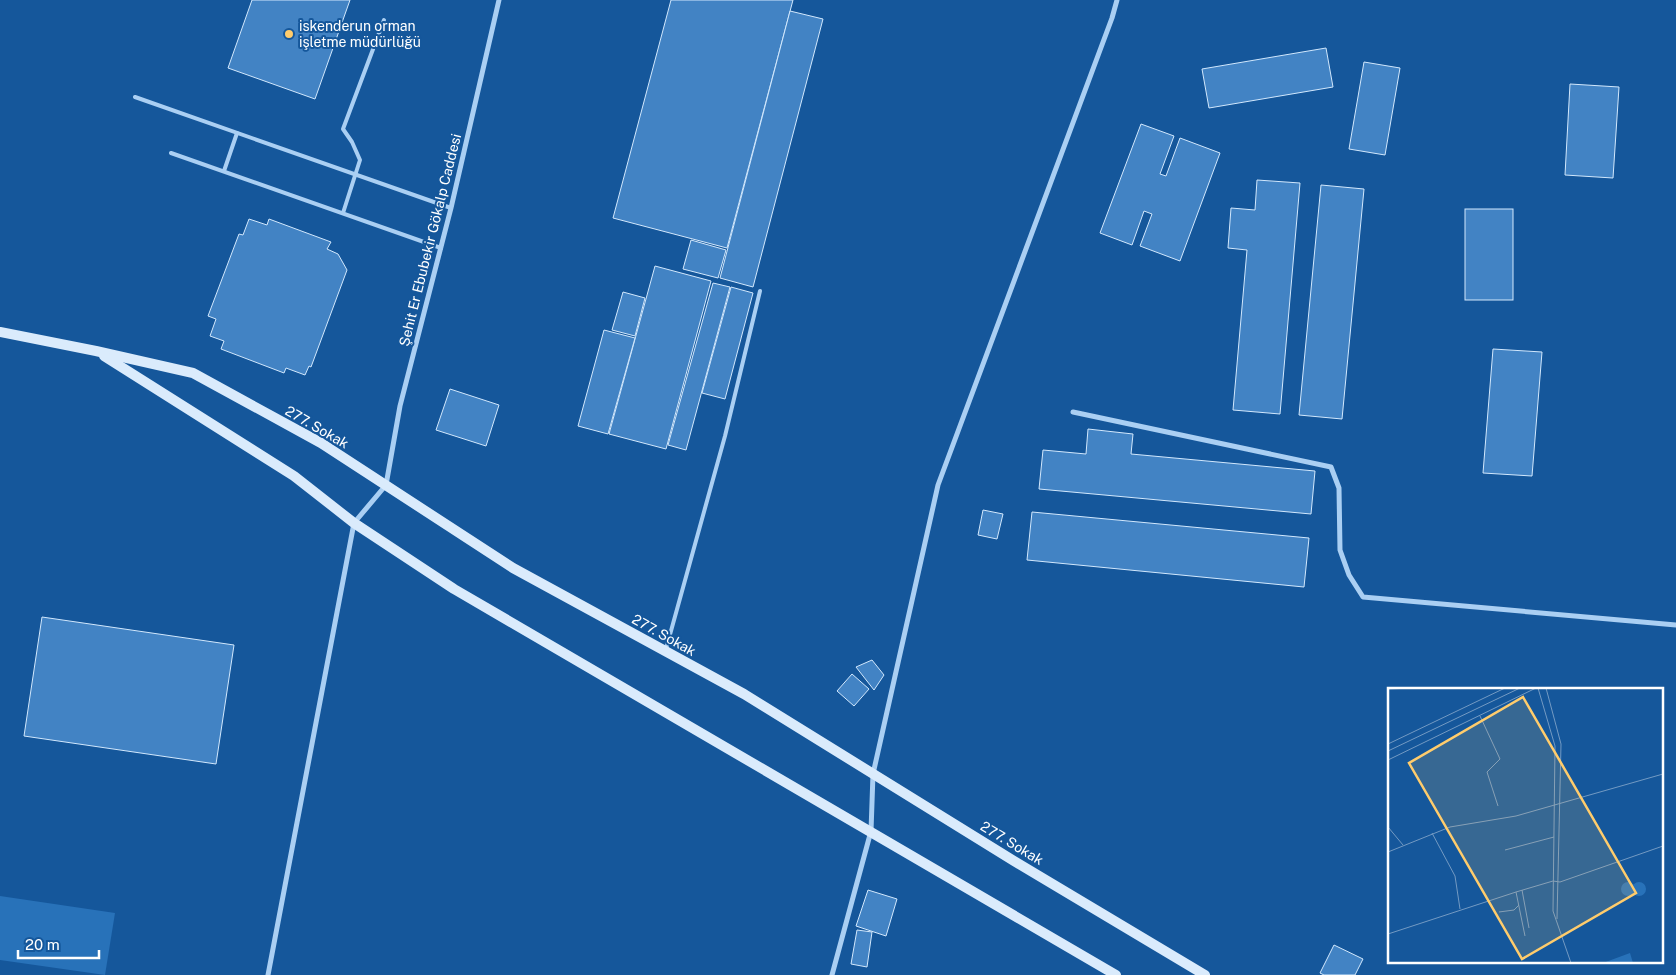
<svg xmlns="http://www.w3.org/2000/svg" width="1676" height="975" viewBox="0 0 1676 975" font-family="'Public Sans',sans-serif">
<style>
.green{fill:#2872b9}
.building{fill:#4283c4;stroke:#d2e8fd}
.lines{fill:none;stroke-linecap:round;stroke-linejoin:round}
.lane{stroke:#aacff3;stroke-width:4}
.street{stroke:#aacff3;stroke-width:5}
.secondary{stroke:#daebfc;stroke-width:10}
.poi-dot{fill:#ffcc6c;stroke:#15579b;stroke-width:2}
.labels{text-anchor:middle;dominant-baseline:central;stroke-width:4;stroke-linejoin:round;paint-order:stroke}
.poi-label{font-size:14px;fill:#fff;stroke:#15579b;text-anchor:start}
.street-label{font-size:14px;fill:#fff;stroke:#15579b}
.inset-road{fill:none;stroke:#739ac3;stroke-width:1}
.view{fill:#ffcc6c;fill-opacity:0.15;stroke:#ffcc6c;stroke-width:2.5}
.inset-edge{fill:none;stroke:#fff;stroke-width:2.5}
</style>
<rect width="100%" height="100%" fill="#15579b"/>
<polygon class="green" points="0,896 115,913 105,975 0,960"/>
<g class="building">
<polygon points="252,0 350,0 315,99 228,68"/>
<polygon points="671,0 793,0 727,248 613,218"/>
<polygon points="790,11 823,19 753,287 720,278"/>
<polygon points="1326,48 1333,87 1209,108 1202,69"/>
<polygon points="1364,62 1400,68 1385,155 1349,149"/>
<polygon points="1570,84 1619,87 1613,178 1565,175"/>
<polygon points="1141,124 1174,136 1160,174 1166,176 1180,138 1220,153 1180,261 1140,246 1152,214 1144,211 1132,245 1100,233"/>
<polygon points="1257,180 1300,183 1280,414 1233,410 1247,250 1228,248 1231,208 1255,210"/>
<polygon points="1321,185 1364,189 1342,419 1299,415"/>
<rect x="1465" y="209" width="48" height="91"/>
<polygon points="249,219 267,225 269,219 331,242 327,249 338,254 347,270 311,367 309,366 305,375 286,368 284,373 221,349 224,341 210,336 216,319 208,316 239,234 243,235"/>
<polygon points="691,240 726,250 718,278 683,269"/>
<polygon points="655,266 711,281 666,449 609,434"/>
<polygon points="713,283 730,287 686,450 668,445"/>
<polygon points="731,287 753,293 725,399 702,393"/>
<polygon points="623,292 645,298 635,336 612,330"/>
<polygon points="604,330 635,338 608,434 578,426"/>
<polygon points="1493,349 1542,352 1532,476 1483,473"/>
<polygon points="450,389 499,405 486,446 436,430"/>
<polygon points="1088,429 1133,434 1131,454 1315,471 1311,514 1039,489 1043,450 1086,454"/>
<polygon points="983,510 1003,514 997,539 978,535"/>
<polygon points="1032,512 1309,538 1304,587 1027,560"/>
<polygon points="42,617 234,645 216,764 24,736"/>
<polygon points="872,660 884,675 874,690 856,667"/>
<polygon points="852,674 869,689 854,706 837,691"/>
<polygon points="868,890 897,899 886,936 856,926"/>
<polygon points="857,930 872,932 867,967 851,964"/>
<polygon points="1334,945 1363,959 1355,975 1324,975 1320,973"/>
</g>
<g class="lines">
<g class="lane">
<polyline points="135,97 451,208"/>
<polyline points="171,153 441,248"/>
<polyline points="224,171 237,133"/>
<polyline points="343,213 360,160 352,142 343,129 384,20"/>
<polyline points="666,649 725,436 760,291"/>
</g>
<g class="street">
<polyline points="1073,412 1331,467 1339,488 1340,550 1349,575 1363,597 1676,625"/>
<polyline points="268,975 354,523 386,485 400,406 451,208 499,0"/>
<polyline points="832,975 871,831 873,774 938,485 1112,18 1117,0"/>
</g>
<g class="secondary">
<polyline points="0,332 96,351 193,373 321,443 513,568 744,694 1014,861 1205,975"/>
<polyline points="104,356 294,476 354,523 454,589 1116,975"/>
</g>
</g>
<circle class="poi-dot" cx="289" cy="34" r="5"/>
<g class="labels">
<g class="poi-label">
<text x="299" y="26">iskenderun orman<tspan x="299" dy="16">işletme müdürlüğü</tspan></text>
</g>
<g class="street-label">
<text transform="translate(430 240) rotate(-76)">Şehit Er Ebubekir Gökalp Caddesi</text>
<text transform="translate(317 427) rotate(30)">277. Sokak</text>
<text transform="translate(664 635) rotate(29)">277. Sokak</text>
<text transform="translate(1012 843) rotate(31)">277. Sokak</text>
</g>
</g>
<g transform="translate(1388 688)">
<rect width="275" height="275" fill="#15579b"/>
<path d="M244 201a7 7 0 1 1 14 0a7 7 0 1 1-14 0ZM233 201a7 7 0 1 1 14 0a7 7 0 1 1-14 0ZM242 265 245 275H215Z" fill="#2872b9"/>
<path class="inset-road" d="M150 0 167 58 165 223 183 275M158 0 173 56 169 231M0 1 24 0M92 28 112 71 99 84 110 118M0 56 117 0M0 63 132 0M0 72 148 0M0 139 15 157M44 145 67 188 72 221M117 162 166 149M0 164 62 139 128 128 275 86M134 202 141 240M128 204 137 248M111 224 126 222 131 217M0 246 128 204 165 193 172 194 275 158"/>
<path class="view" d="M135 9 248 205 134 271 21 75Z"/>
<rect width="275" height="275" class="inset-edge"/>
</g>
<path d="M18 950v8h81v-8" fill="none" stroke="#ffffff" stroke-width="2.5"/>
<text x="25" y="950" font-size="15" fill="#ffffff" stroke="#15579b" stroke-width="4" paint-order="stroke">20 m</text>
</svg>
